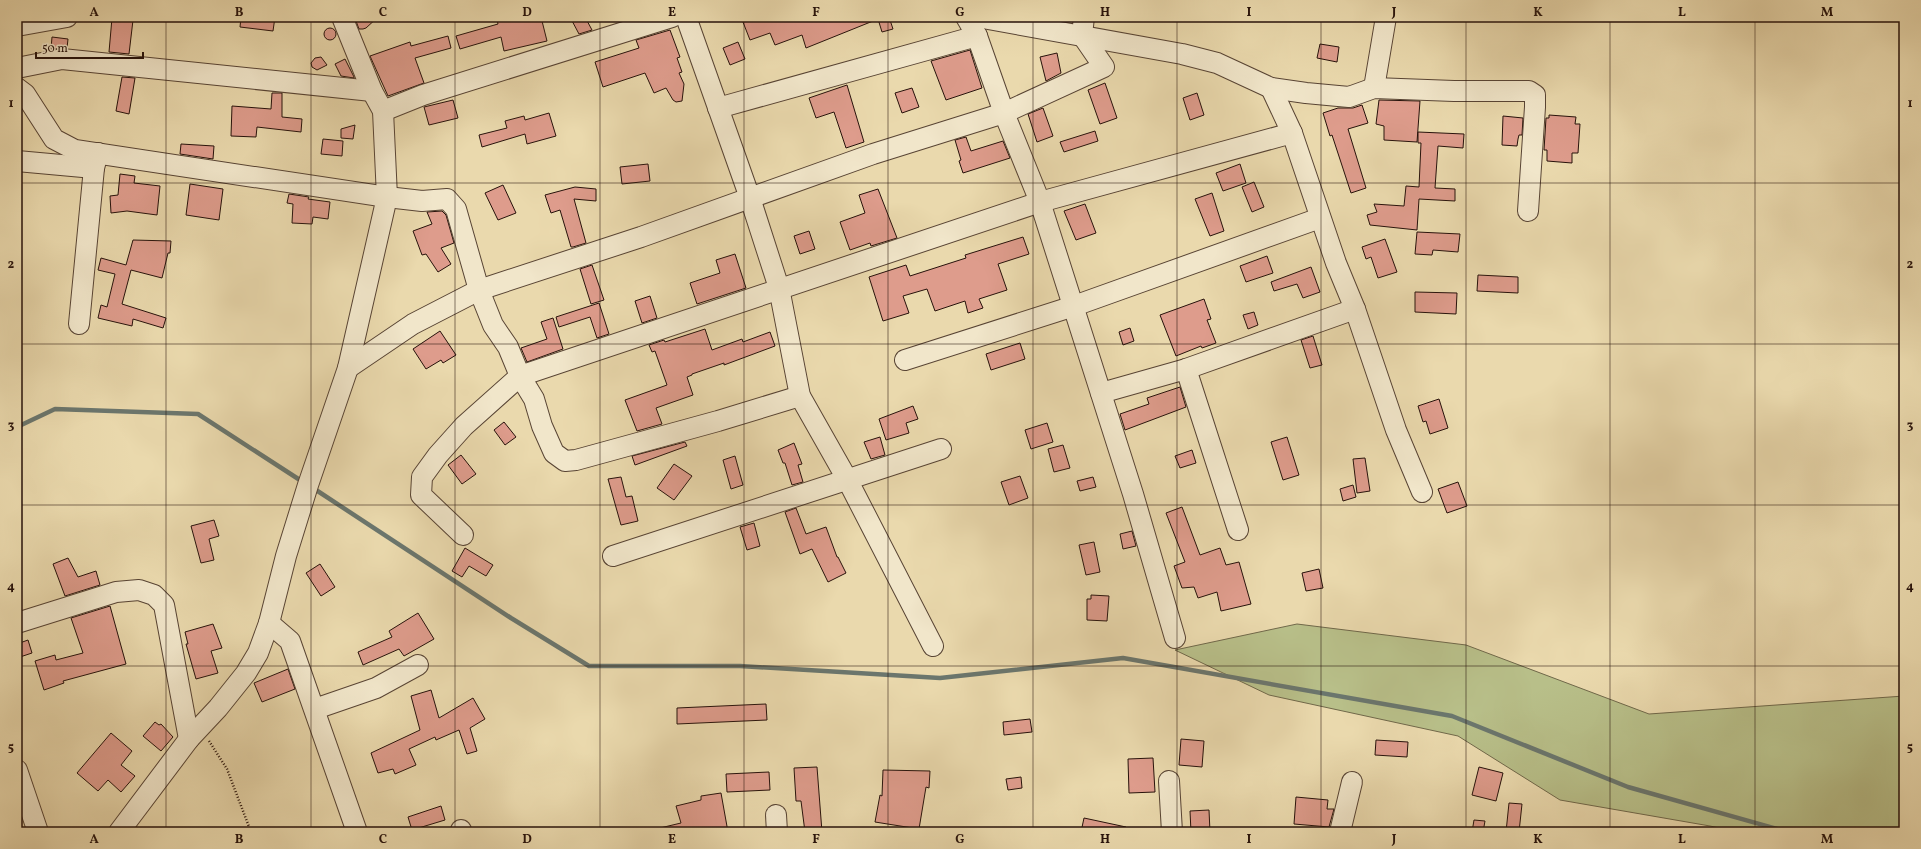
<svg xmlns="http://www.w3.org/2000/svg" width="1921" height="849" viewBox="0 0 1921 849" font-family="Vollkorn,serif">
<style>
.green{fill:#b8bf89;stroke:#70684a}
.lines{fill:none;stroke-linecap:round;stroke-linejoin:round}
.stream{stroke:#6b766d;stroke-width:4.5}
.building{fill:#de9c8c;stroke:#27120b}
.minor-casing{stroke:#584434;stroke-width:22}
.path{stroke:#27120b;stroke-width:2.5;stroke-dasharray:1 2;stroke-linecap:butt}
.minor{stroke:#f1e6ca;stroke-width:20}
.grid{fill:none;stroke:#27120b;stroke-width:1;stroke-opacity:0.55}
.neatline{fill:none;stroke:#27120b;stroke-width:1.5}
.grid-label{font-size:13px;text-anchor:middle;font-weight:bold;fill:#27120b}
</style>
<rect width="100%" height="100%" fill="#ead9ad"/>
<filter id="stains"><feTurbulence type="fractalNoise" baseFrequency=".005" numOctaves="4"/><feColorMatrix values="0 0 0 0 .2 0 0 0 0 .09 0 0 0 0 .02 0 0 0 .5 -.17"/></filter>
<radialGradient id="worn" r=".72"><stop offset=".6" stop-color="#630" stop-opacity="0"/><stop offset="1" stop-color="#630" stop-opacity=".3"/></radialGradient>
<polygon class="green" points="1297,624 1466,645 1649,714 1904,696 1904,832 1737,832 1710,826 1560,800 1458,736 1269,695 1175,650"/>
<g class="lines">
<g class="stream">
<polyline points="17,427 55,409 198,414 303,482"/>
<polyline points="313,488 511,618 589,666 740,666 940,678 1123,658 1452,716 1628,787 1788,832"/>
</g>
</g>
<g class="building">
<polygon points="241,17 275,17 273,31 240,27"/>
<polygon points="357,17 378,17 366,28 363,29 359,29 356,21"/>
<polygon points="507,17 541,17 547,41 504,51 501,37 460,49 456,36 498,24 497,20"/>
<polygon points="570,17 585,17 592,30 579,34"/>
<polygon points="741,17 889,17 893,29 882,32 878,19 806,48 802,35 775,45 770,33 750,40"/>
<polygon points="112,18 133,20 129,54 109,52"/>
<circle cx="330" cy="34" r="6"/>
<polygon points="670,30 680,57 677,58 682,72 679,73 684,84 682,101 676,102 673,100 666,88 654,93 645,73 603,87 595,62 639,48 636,40"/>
<polygon points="448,36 451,48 415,58 424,83 388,96 370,56 410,42 411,46"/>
<polygon points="52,37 68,39 67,48 51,49"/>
<polygon points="738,42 745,59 730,65 723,48"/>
<polygon points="1320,44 1339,47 1337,62 1317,58"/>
<polygon points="970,50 982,88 946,100 931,61"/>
<polygon points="1057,53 1061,73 1046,81 1040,57"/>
<polygon points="321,57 327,65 317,70 312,67 311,63 315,58"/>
<polygon points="345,59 354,77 354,78 341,76 335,64"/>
<polygon points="122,77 135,78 129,114 116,111"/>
<polygon points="1105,83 1117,118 1100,124 1088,90"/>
<polygon points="847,85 864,142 846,148 834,112 816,118 809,98"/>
<polygon points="912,88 919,107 902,113 895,93"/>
<polygon points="272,93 282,93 282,117 302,119 301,132 257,127 256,137 231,136 232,106 271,109"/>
<polygon points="1197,93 1204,115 1190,120 1183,98"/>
<polygon points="453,100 458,118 429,125 424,107"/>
<polygon points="1379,100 1420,101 1417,142 1384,140 1384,126 1376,124"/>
<polygon points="1362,105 1368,123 1348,129 1366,188 1351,193 1332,135 1330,136 1323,113 1338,108 1353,108"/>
<polygon points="1043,108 1053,136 1037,142 1028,114"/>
<polygon points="549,113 556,136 527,144 525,134 482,147 479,135 507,128 505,121 524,116 525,120"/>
<polygon points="1549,115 1576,117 1575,124 1580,124 1578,153 1572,153 1572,163 1547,161 1547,150 1544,150 1546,118 1549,118"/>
<polygon points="1503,116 1523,118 1522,135 1519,135 1518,139 1517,146 1502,145"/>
<polygon points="355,125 353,139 341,138 341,129"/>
<polygon points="1095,131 1098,141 1064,152 1060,142"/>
<polygon points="1418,132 1464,134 1463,148 1438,146 1435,188 1455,189 1455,201 1419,199 1417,230 1370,225 1367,215 1377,212 1374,204 1404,206 1406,186 1419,187 1421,143 1418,143"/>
<polygon points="966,137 971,151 1003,141 1010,158 963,173 959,161 961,160 955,140"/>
<polygon points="323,139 343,141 342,156 321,154"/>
<polygon points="181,144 214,146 213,159 180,154"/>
<polygon points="648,164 650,181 622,184 620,167"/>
<polygon points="1240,164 1246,183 1223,191 1216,173"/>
<polygon points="120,174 135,176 134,183 160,186 157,215 127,211 111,213 110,196 118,195"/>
<polygon points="1254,182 1264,207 1252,212 1242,187"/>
<polygon points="190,184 223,189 219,220 186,215"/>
<polygon points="503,185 516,213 498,220 485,193"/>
<polygon points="575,187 596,189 596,201 574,199 586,243 573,247 571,247 560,210 551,213 545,195"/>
<polygon points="878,189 897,238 871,246 870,243 850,250 840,222 865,213 859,195"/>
<polygon points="1212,193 1224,231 1210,236 1195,199"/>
<polygon points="289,194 309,197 308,199 330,202 328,219 313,217 312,224 292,223 293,204 287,203"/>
<polygon points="1085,204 1096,233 1076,240 1064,211"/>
<polygon points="442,211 446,215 454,243 441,248 451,264 438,272 426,254 422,255 413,231 432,224 427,212"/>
<polygon points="809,231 815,249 800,254 794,236"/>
<polygon points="1417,232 1460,234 1458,252 1433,250 1432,255 1415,254"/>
<polygon points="1023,237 1029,254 998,264 1007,290 979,299 983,308 968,313 965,301 935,311 927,289 903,296 909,313 883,321 869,277 906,265 910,276 966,258 965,255"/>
<polygon points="1385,239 1397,272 1378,278 1371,257 1366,259 1362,247"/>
<polygon points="133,240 171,241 170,253 168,253 162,278 131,270 122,304 166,318 163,328 133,319 132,326 98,318 101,305 107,307 115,274 98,270 101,258 126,265"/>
<polygon points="735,254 746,288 697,304 690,283 720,273 716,260"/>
<polygon points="1267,256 1273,273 1246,282 1240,266"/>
<polygon points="592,265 604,300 591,304 580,269"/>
<polygon points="1311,267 1320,292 1303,298 1297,284 1274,291 1271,282"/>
<polygon points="1478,275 1518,277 1518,293 1477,291"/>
<polygon points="1415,292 1457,293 1456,314 1415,312"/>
<polygon points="650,296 657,318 642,323 635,301"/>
<polygon points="1204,299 1211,319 1207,320 1216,343 1202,348 1201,346 1176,356 1160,315"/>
<polygon points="599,303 609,334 597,338 590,317 559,327 556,317"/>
<polygon points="1254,312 1258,325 1248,329 1243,315"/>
<polygon points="553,318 563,349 527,362 521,348 547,339 541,322"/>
<polygon points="1130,328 1134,341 1123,345 1119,332"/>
<polygon points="705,329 712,350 742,339 743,342 770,332 775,346 724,365 724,363 692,374 692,375 687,377 693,395 656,408 662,424 637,431 625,400 667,385 655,351 652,352 649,345 664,340 665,342"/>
<polygon points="440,331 456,355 443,363 441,360 426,369 413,349"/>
<polygon points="1313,336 1322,365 1310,368 1301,340"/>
<polygon points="1020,343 1025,359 991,370 986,354"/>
<polygon points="1180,387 1186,407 1125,430 1120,414 1149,404 1147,398"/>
<polygon points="1439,399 1448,428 1430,434 1426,421 1423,422 1418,406"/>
<polygon points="913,406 918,419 906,423 909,433 886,440 879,419"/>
<polygon points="504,422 516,437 505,445 494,430"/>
<polygon points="1047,423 1053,442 1031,449 1025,430"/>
<polygon points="880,437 885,455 871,459 864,442"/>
<polygon points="1287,437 1299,475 1283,480 1271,442"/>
<polygon points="685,442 687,446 635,465 632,456"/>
<polygon points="794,443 802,464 798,465 803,482 792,485 785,463 783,463 778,450"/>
<polygon points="1063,445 1070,468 1054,472 1048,449"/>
<polygon points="1192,450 1196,463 1180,468 1175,456"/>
<polygon points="461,455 476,474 462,484 448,465"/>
<polygon points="735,456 743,485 731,489 723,460"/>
<polygon points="1365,458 1370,491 1357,493 1353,459"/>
<polygon points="674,464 692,476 674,500 657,488"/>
<polygon points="1020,476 1028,498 1009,505 1001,482"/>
<polygon points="621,477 626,497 632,496 638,521 621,525 608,479"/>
<polygon points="1093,477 1096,487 1080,491 1077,481"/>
<polygon points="1458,482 1467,506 1447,513 1438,489"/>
<polygon points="1353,485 1356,497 1343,501 1340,489"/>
<polygon points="1182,507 1200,555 1220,548 1226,565 1239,562 1251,604 1221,611 1217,592 1198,598 1194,587 1182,588 1174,566 1185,562 1166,513"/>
<polygon points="796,508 806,534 826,527 837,557 838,557 846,573 828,582 812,549 800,554 785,512"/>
<polygon points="214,520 219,536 209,539 214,560 201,563 191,526"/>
<polygon points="754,523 760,546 747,550 740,527"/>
<polygon points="1132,531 1136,546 1123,549 1120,534"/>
<polygon points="1094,542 1100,572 1086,575 1079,545"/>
<polygon points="465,548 493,565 486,576 469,566 462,577 452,571"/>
<polygon points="68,558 78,577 96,571 100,585 65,596 53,564"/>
<polygon points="320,564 335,587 321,596 306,573"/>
<polygon points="1319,569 1323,588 1306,591 1302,573"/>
<polygon points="1091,595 1109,596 1107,621 1087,620 1087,599 1091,599"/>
<polygon points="110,606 126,664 63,681 64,683 44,690 35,661 55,655 56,660 83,653 71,618"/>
<polygon points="418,613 434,639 404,656 399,649 363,665 358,652 392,637 389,631"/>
<polygon points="213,624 222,648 211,651 218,673 196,679 186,644 188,644 185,632"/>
<polygon points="28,640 32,653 17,658 17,644"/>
<polygon points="288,669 295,689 262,702 254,683"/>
<polygon points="431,690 439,718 473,698 485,719 470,728 477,751 467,754 459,730 436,740 435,737 409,749 416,765 395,774 393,769 378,773 371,753 420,730 411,696"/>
<polygon points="766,704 767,720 677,724 677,708"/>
<polygon points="1030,719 1032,732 1004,735 1003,722"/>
<polygon points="155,722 159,725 161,724 173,737 161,751 143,736"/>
<polygon points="111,733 132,751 121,765 135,776 121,792 108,780 98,791 77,773"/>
<polygon points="1181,739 1204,741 1202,767 1179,765"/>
<polygon points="1376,740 1408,742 1407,757 1375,755"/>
<polygon points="1153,758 1155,792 1129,793 1128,759"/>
<polygon points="817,767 822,832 805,832 801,801 796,801 794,768"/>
<polygon points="1479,767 1503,773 1496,801 1472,795"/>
<polygon points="883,770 930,771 929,788 926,787 919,829 875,822 880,795 882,796"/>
<polygon points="769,772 770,790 727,792 726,774"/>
<polygon points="1021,777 1022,788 1008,790 1006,779"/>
<polygon points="721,793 728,832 660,832 660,828 681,823 676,806 701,800 701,796"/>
<polygon points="1296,797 1328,800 1327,809 1334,809 1329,827 1294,824"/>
<polygon points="1509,803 1522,804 1519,832 1506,832"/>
<polygon points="441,806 445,820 412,830 408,817"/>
<polygon points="1209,810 1210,832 1191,832 1190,811"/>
<polygon points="1084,818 1126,827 1125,832 1081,832"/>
<polygon points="1474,820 1485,821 1483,832 1472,832"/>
</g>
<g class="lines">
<g class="minor-casing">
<g id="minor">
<polyline points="686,17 750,198 779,288 800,396 847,479 933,646"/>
<polyline points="966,17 977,36 1004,113 1040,202 1133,494 1175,638"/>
<polyline points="977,17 1182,54 1217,63 1271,88 1306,93 1349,97 1374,88 1454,91 1529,91 1535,95 1535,107 1528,211"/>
<polyline points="17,26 67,17"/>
<polyline points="17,68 62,59 372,91"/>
<polyline points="17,88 25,94 54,139 75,150 387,197 422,201 447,199 456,209 479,290 493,325 508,347 520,376 534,399 542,426 554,453 565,461 576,460 718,421 800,396"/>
<polyline points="1271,88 1292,133 1336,263 1355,309 1396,430 1422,492"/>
<polyline points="1374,88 1386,17"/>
<polyline points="718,108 977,36"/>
<polyline points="383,111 423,95 672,17"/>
<polyline points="17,161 94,168"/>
<polyline points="79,324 94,168 98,153"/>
<polyline points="905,360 1074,306 1320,218"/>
<polyline points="348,368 413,324 479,290 641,237 873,154 1004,113 1104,67 1082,35 1084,17"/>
<polyline points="1186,369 1238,530"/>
<polyline points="1101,393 1186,369 1355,309"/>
<polyline points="463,535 421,495 422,477 438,455 464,426 520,376 1040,202 1292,133"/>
<polyline points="613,556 941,449"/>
<polyline points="17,623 116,592 139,590 154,595 164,605 189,739"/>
<polyline points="269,623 290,641 357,832"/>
<polyline points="315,709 376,688 418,665"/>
<polyline points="17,770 38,832"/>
<polyline points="1169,781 1172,832"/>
<polyline points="776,815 777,832"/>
<polyline points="461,830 461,832"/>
<polyline points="119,832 189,739 218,708 246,673 258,653 269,623 286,556 308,485 348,368 387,197 383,111 372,91 342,17"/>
<polyline points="1340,832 1352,782"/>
</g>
</g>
<polyline class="path" points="209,741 227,769 251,832"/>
<use href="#minor" class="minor"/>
</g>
<path class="grid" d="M166 17V832M311 17V832M455 17V832M600 17V832M744 17V832M888 17V832M1033 17V832M1177 17V832M1321 17V832M1466 17V832M1610 17V832M1755 17V832M17 183H1904M17 344H1904M17 505H1904M17 666H1904"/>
<rect width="1921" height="849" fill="none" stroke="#ead9ad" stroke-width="44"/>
<path d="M36 52v6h107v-6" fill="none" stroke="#27120b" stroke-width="2"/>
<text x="42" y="52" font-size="12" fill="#27120b" stroke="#f1e6ca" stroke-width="3" paint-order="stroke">50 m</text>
<rect x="22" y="22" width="1877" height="805" class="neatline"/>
<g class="grid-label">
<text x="94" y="16">A</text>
<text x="239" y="16">B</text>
<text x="383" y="16">C</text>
<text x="527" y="16">D</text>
<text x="672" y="16">E</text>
<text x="816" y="16">F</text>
<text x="960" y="16">G</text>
<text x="1105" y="16">H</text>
<text x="1249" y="16">I</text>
<text x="1394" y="16">J</text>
<text x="1538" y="16">K</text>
<text x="1682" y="16">L</text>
<text x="1827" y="16">M</text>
<text x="11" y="107">1</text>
<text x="1910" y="107">1</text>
<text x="11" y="268">2</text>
<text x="1910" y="268">2</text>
<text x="11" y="429">3</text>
<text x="1910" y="429">3</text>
<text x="11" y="590">4</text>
<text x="1910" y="590">4</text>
<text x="11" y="751">5</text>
<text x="1910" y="751">5</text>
<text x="94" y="843">A</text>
<text x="239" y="843">B</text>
<text x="383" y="843">C</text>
<text x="527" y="843">D</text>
<text x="672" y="843">E</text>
<text x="816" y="843">F</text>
<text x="960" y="843">G</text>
<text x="1105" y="843">H</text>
<text x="1249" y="843">I</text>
<text x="1394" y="843">J</text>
<text x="1538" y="843">K</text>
<text x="1682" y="843">L</text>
<text x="1827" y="843">M</text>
</g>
<rect width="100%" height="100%" filter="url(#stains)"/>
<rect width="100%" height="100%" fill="url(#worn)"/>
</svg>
